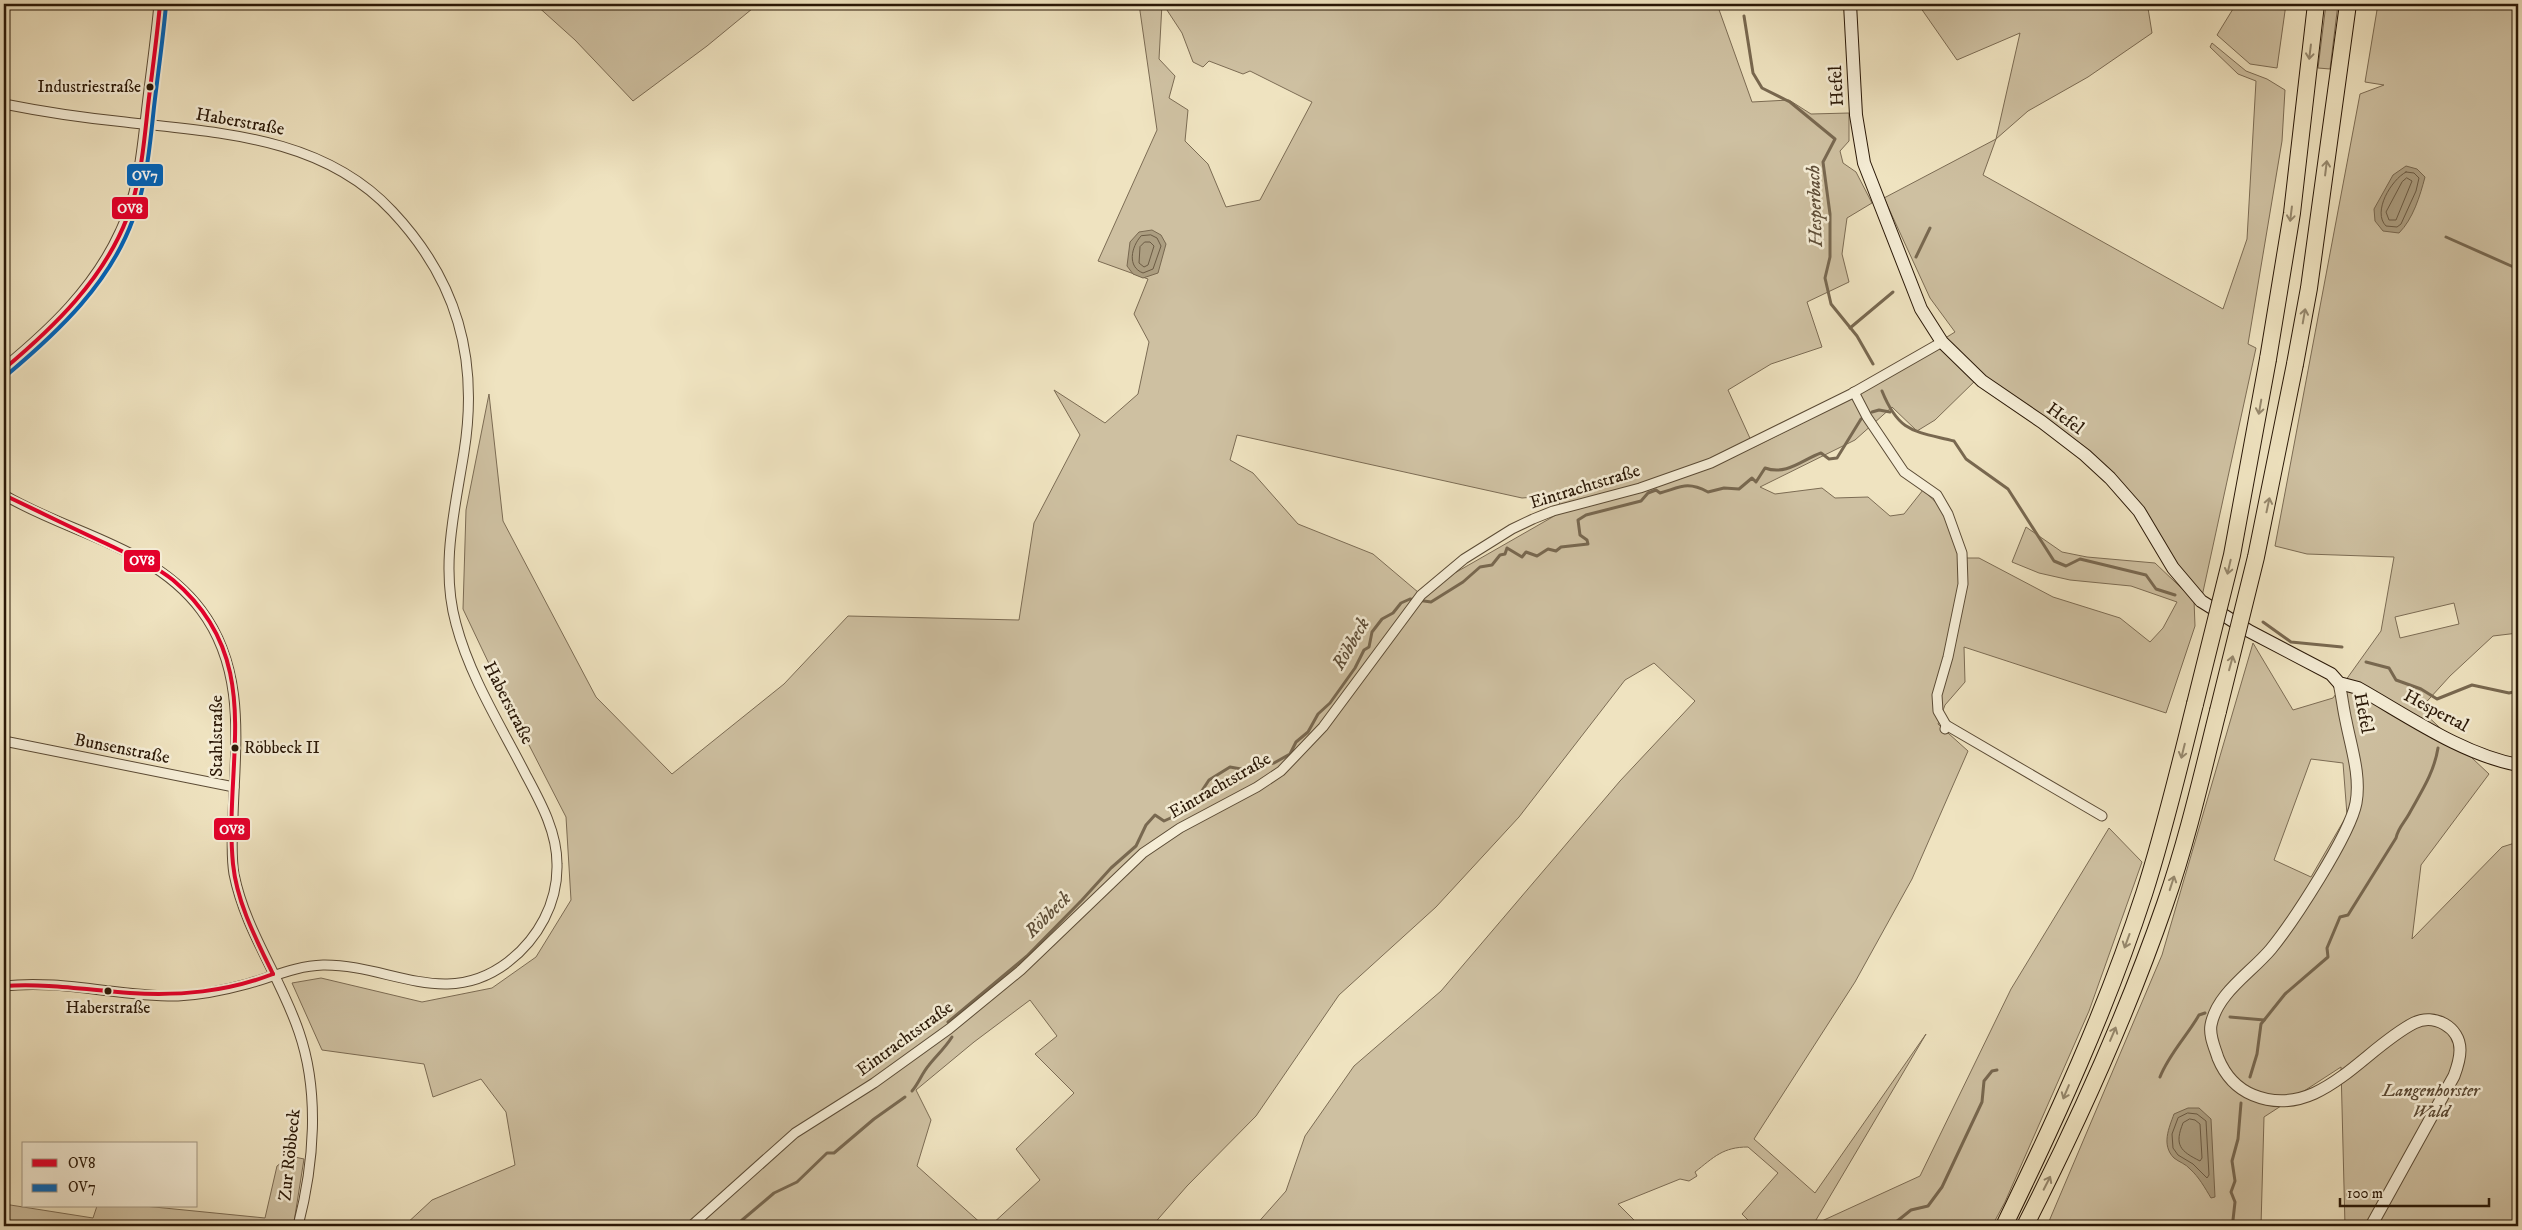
<svg xmlns="http://www.w3.org/2000/svg" width="2522" height="1230" viewBox="0 0 2522 1230" font-family="'IM FELL DW Pica',serif">
<style>
.green{fill:#cec0a1;stroke:#7c6c54;fill-rule:evenodd}
.water{fill:#ac9e81;stroke:#786850}
.lines{fill:none;stroke-linecap:round;stroke-linejoin:round}
.shore{stroke:#6b5b44;stroke-width:1}
.stream{stroke:#786850;stroke-width:3}
.minor-casing{stroke:#5b4b35;stroke-width:11}
.tertiary-casing{stroke:#5b4b35;stroke-width:13}
.secondary-casing{stroke:#2a1807;stroke-width:14}
.motorway-casing{stroke:#2a1807;stroke-width:18}
.minor{stroke:#f5edd6;stroke-width:9}
.tertiary{stroke:#f5edd6;stroke-width:11}
.secondary{stroke:#f5edd6;stroke-width:12}
.motorway{stroke:#efe3c0;stroke-width:16}
.motorway-bridge-casing{stroke:#2a1807;stroke-width:18;stroke-linecap:butt}
.motorway-bridge{stroke:#efe3c0;stroke-width:16}
.bus-1-casing{stroke:#f5edd6;stroke-width:8}
.bus-2-casing{stroke:#f5edd6;stroke-width:8}
.bus-1{stroke:#e4002b;stroke-width:4}
.bus-2{stroke:#0065bd;stroke-width:4}
.oneway{stroke:#96886d}
.bus-dot{fill:#2a1807;stroke:#f5edd6;stroke-width:2}
.labels{text-anchor:middle;dominant-baseline:central;stroke-width:5;stroke-linejoin:round;paint-order:stroke}
.bus-label{font-size:17px;fill:#2a1807;stroke:#f5edd6;text-anchor:end}
.street-label{font-size:18px;fill:#2a1807;stroke:#f5edd6}
.park-label{font-size:18px;font-style:italic;fill:#5b4a35;stroke:#f5edd6}
.water-label{font-size:19px;font-style:italic;fill:#5e4e38;stroke:#f5edd6}
.line-badge{stroke:#f5edd6;stroke-width:2}
.badge-label{font-size:14px;text-anchor:middle;font-weight:bold;fill:#fff}
</style>
<rect width="100%" height="100%" fill="#efe3c0"/>
<filter id="stains"><feTurbulence type="fractalNoise" baseFrequency=".004" numOctaves="4"/><feColorMatrix values="0 0 0 0 .2 0 0 0 0 .09 0 0 0 0 .02 0 0 0 .5 -.17"/></filter>
<radialGradient id="worn" r=".72"><stop offset=".6" stop-color="#630" stop-opacity="0"/><stop offset="1" stop-color="#630" stop-opacity=".3"/></radialGradient>
<g class="green">
<polygon points="535,4 758,4 707,46 633,101 575,40"/>
<path d="M1139 4H1162L1159 59 1175 76 1169 98 1188 110 1185 141 1208 164 1226 207 1260 200 1312 102 1250 71 1243 74 1209 61 1203 67 1193 62 1182 33 1163 4H1717L1752 102 1789 100 1811 114 1849 113V141L1840 151 1843 163 1856 172 1872 203 1847 218 1842 254 1849 282 1807 302 1822 347 1771 364 1728 390 1754 447 1860 394 1884 376 1955 332 1930 298 1884 198 1996 139 2020 33 1957 60 1918 4 1954 8 1956 4H2137L2148 8 2152 33 2088 77 2028 111 1996 139 1983 175 2223 309 2247 239 2256 81 2238 74 2210 47 2212 43 2246 71 2267 79 2285 90 2282 141 2248 344 2256 348 2201 601 2110 478 1978 378 1935 420 1917 431 1892 407 1855 440 1760 487 1775 494 1822 488 1835 498 1868 497 1890 516 1904 514 1923 490 1943 509 1960 558H1979L2053 597 2120 618 2150 642 2163 628 2177 602 2131 586 2070 580 2039 573 2012 562 2026 527 2062 552 2087 557 2155 563 2194 600 2195 626 2166 713 1964 647 1965 682 1945 705 1938 724 1968 751 1912 879 1855 982 1754 1139 1815 1193 1926 1034 1813 1225 1920 1176 2011 989 2109 828 2142 862 2089 1011 2005 1202 1992 1226H1754L1742 1214 1778 1173 1748 1147C1723 1147 1714 1157 1695 1172L1697 1176 1689 1181 1680 1179 1618 1204 1640 1226H1255L1286 1191 1305 1136 1354 1066 1441 991 1620 781 1695 701 1654 663 1625 680 1519 817 1436 907 1339 995 1256 1116 1187 1186 1152 1226H990L1040 1180 1016 1149 1074 1093 1035 1054 1057 1036 1030 1000 974 1042 916 1090 931 1120 917 1166 984 1226H404L432 1200 515 1165 506 1112 481 1079 433 1097 424 1064 322 1050 292 983 321 978 422 1002 492 988 536 957 571 900 566 817 510 708 463 609 466 510 489 394 503 521 596 697 672 774 784 684 848 616 1019 620 1034 523 1080 435 1054 390 1105 423 1138 394 1149 342 1134 314 1148 279 1098 261 1157 130ZM1237 435 1522 498 1562 495 1556 515 1439 582 1425 598 1373 554 1298 524 1253 473 1230 460Z"/>
<polygon points="2236,4 2286,4 2277,68 2250,64 2217,35"/>
<polygon points="2326,4 2338,4 2330,69 2318,68"/>
<path d="M2378 4H2518V633L2493 636 2450 676 2420 709 2489 774 2421 865 2412 939 2502 847 2518 842V1226H2345L2341 1067 2264 1117 2261 1226H2047L2162 955 2253 643 2293 710 2333 698 2381 631 2394 557 2307 554 2275 546 2360 94 2384 85 2365 82ZM2454 603 2459 624 2400 638 2395 617ZM2311 759 2343 763 2347 815 2311 877 2274 860Z"/>
<polygon points="290,1156 304,1159 294,1222 357,1226 4,1226 4,1204 93,1218 97,1206 144,1206 265,1218 277,1166"/>
</g>
<g class="water">
<path d="M2406 166 2417 169 2425 177C2420 196 2413 219 2399 233L2383 231 2375 221 2374 209 2393 175Z"/>
<polygon points="1152,230 1161,235 1166,244 1158,273 1143,278 1133,274 1127,266 1130,242 1139,232"/>
<path d="M2188 1108H2199L2211 1119 2215 1197 2211 1198C2205 1188 2199 1177 2190 1169 2186 1164 2179 1162 2174 1158 2161 1145 2169 1128 2174 1114Z"/>
</g>
<g class="lines">
<g class="shore">
<path d="M2406 172 2414 173 2419 178 2416 191 2401 224 2397 227 2386 226C2372 212 2391 180 2406 172Z"/>
<polygon points="2407,178 2412,181 2396,220 2389,220 2386,212 2402,182"/>
<path d="M1151 235 1157 238 1161 246 1153 269 1143 273C1127 267 1131 247 1141 236Z"/>
<polygon points="1145,242 1150,242 1154,246 1148,265 1144,267 1139,263 1140,247"/>
<polygon points="2188,1113 2197,1114 2206,1121 2209,1175 2207,1178 2193,1164 2178,1155 2173,1148 2172,1134 2178,1118"/>
<path d="M2190 1119 2195 1120 2200 1124 2202 1158 2200 1161C2180 1151 2174 1145 2183 1123Z"/>
</g>
<g class="stream">
<polyline points="1744,16 1753,73 1762,88 1790,102 1835,139 1823,162 1830,214 1830,257 1825,278 1831,304 1857,336 1873,364"/>
<polyline points="2446,237 2518,269"/>
<polyline points="1916,257 1930,228"/>
<polyline points="1850,328 1893,292"/>
<path d="M1882 391C1899 433 1914 431 1954 441L1966 459 2008 489 2054 561 2066 566 2080 559 2146 575 2156 589 2175 595"/>
<polyline points="1872,412 1879,410 1890,412"/>
<polyline points="2263,622 2291,642 2342,647"/>
<polyline points="2366,662 2389,668 2396,680 2421,689 2437,699 2472,685 2509,693 2518,691"/>
<polyline points="2230,1017 2264,1020"/>
<path d="M948 1022 1027 956 1082 900 1111 868 1136 846 1146 825 1155 815 1164 821 1190 809 1209 780 1230 767 1241 769 1274 763 1290 754 1296 742 1308 732 1318 714 1330 703 1355 668 1364 650 1369 647 1372 632 1382 619 1393 613 1401 603 1410 599 1431 602 1463 582 1480 567 1492 565 1500 555 1505 554 1507 548 1522 557 1526 552 1537 556 1548 549 1556 551 1561 547 1588 544 1587 540 1580 535 1578 520 1586 515 1641 501 1648 493 1656 490 1660 493C1681 487 1687 481 1708 492L1724 488 1739 489 1752 478 1756 482 1765 468C1787 476 1803 459 1821 453L1829 459 1837 458 1861 419"/>
<path d="M2160 1077C2169 1054 2187 1036 2199 1015L2205 1013"/>
<path d="M2250 1077 2257 1054 2261 1024 2285 994 2328 957 2327 948 2340 917 2348 915 2396 838C2398 828 2404 823 2409 814 2421 792 2434 773 2438 748"/>
<path d="M912 1091C919 1083 922 1073 929 1065 937 1055 945 1048 952 1037"/>
<polyline points="730,1226 741,1221 774,1193 797,1182 827,1153 834,1153 874,1119 905,1097"/>
<polyline points="1891,1226 1911,1210 1928,1206 1942,1187 1982,1102 1984,1081 1992,1071 1997,1070"/>
<polyline points="2235,1226 2233,1220 2235,1202 2231,1192 2235,1181 2232,1161 2238,1139 2241,1103"/>
</g>
<g class="minor-casing">
<g id="minor">
<polyline points="1722,4 1728,4"/>
<path d="M4 104C44 112 84 118 125 122 219 133 322 136 392 211 457 280 479 358 464 452 455 509 440 567 456 624 470 677 501 726 526 775 541 803 557 832 557 864 558 903 538 939 508 962 445 1010 389 964 323 965 295 966 273 977 247 984 225 990 201 995 178 996 120 997 62 979 4 986"/>
<polyline points="1854,392 1867,417 1904,472 1937,495 1948,514 1962,553 1963,584 1948,657 1937,695 1938,711 1946,725 1945,729"/>
<path d="M4 495C70 534 153 546 201 610 247 671 235 746 233 817 232 836 231 856 234 874 245 930 281 978 299 1032 320 1093 314 1164 298 1226"/>
<polyline points="1946,725 2102,816"/>
<polyline points="4,741 234,787"/>
<polyline points="691,1226 795,1133 874,1083 949,1029 1021,970 1143,853 1180,828 1257,787 1281,771 1323,727 1421,595 1464,559 1512,529 1533,519 1553,511 1640,488 1711,463 1851,394 1942,342"/>
</g>
</g>
<g class="tertiary-casing">
<g id="tertiary">
<path d="M4 369C51 330 95 289 121 232 140 193 143 148 148 106 152 72 157 38 160 4"/>
<path d="M2339 683C2342 696 2343 708 2346 721 2351 747 2361 776 2356 803 2350 835 2293 922 2271 949 2251 973 2217 993 2211 1025 2209 1036 2215 1048 2218 1058 2225 1075 2236 1088 2253 1095 2318 1122 2363 1049 2414 1023 2434 1013 2460 1027 2460 1050 2460 1059 2457 1068 2454 1076L2371 1226"/>
</g>
</g>
<g class="secondary-casing">
<path id="secondary" d="M1850 4 1856 115 1864 163 1921 309 1942 342 1982 381 2042 422 2085 455 2110 478 2139 511 2173 568 2201 601 2249 631 2331 674 2339 683 2358 688C2408 716 2461 754 2518 765"/>
</g>
<g class="motorway-casing">
<g id="motorway">
<polyline points="2268,359 2292,213 2316,4"/>
<polyline points="2295,364 2309,288 2348,4"/>
<path d="M2004 1226C2056 1119 2107 1008 2144 894 2164 832 2179 768 2195 704"/>
<path d="M2025 1226C2078 1122 2127 1014 2165 904 2187 841 2202 775 2218 711"/>
</g>
</g>
<use href="#minor" class="minor"/>
<use href="#tertiary" class="tertiary"/>
<use href="#secondary" class="secondary"/>
<use href="#motorway" class="motorway"/>
<g class="motorway-bridge-casing">
<g id="motorway-bridge">
<polyline points="2195,704 2232,555 2268,359"/>
<polyline points="2218,711 2256,557 2295,364"/>
</g>
</g>
<use href="#motorway-bridge" class="motorway-bridge"/>
<g class="bus-1-casing">
<g id="bus-1">
<path d="M4 369C54 327 103 280 127 218 141 182 144 143 148 106 152 72 157 38 160 4"/>
<path d="M4 495C38 511 72 528 107 544 129 555 153 564 173 580 268 660 223 761 233 864 237 903 256 939 273 974"/>
<path d="M4 986C46 983 88 990 130 993 180 996 226 992 273 974"/>
</g>
</g>
<g class="bus-2-casing">
<path id="bus-2" d="M8 374C59 331 110 283 133 219 147 183 150 144 154 107 158 73 163 39 166 5"/>
</g>
<use href="#bus-1" class="bus-1"/>
<use href="#bus-2" class="bus-2"/>
</g>
<defs><path id="oneway-shaft" d="M-6 0H5M1.5-3L5.5 0L1.5 3" fill="none" stroke-width="1.6" stroke-linecap="round" stroke-linejoin="round" transform="scale(1.25)"/></defs>
<g class="oneway">
<use href="#oneway-shaft" transform="translate(2310 52) rotate(97)"/>
<use href="#oneway-shaft" transform="translate(2326 168) rotate(-83)"/>
<use href="#oneway-shaft" transform="translate(2291 214) rotate(97)"/>
<use href="#oneway-shaft" transform="translate(2304 316) rotate(-80)"/>
<use href="#oneway-shaft" transform="translate(2260 407) rotate(100)"/>
<use href="#oneway-shaft" transform="translate(2268 505) rotate(-78)"/>
<use href="#oneway-shaft" transform="translate(2229 567) rotate(103)"/>
<use href="#oneway-shaft" transform="translate(2231 663) rotate(-75)"/>
<use href="#oneway-shaft" transform="translate(2183 751) rotate(104)"/>
<use href="#oneway-shaft" transform="translate(2172 883) rotate(-72)"/>
<use href="#oneway-shaft" transform="translate(2127 941) rotate(110)"/>
<use href="#oneway-shaft" transform="translate(2113 1034) rotate(-67)"/>
<use href="#oneway-shaft" transform="translate(2066 1092) rotate(113)"/>
<use href="#oneway-shaft" transform="translate(2047 1183) rotate(-63)"/>
</g>
<g class="bus-dot">
<circle cx="150" cy="87" r="4.5"/>
<circle cx="235" cy="748" r="4.5"/>
<circle cx="108" cy="991" r="4.5"/>
</g>
<g class="labels">
<g class="bus-label">
<text x="141" y="87">Industriestraße</text>
<text x="244" y="748" text-anchor="start">Röbbeck II</text>
<text x="108" y="1008" text-anchor="middle">Haberstraße</text>
</g>
<g class="street-label">
<text transform="translate(1837 86) rotate(-93)">Hefel</text>
<text transform="translate(240 122) rotate(10)">Haberstraße</text>
<text transform="translate(2065 419) rotate(36)">Hefel</text>
<text transform="translate(1585 487) rotate(-17)">Eintrachtstraße</text>
<text transform="translate(508 703) rotate(63)">Haberstraße</text>
<text transform="translate(2436 711) rotate(28)">Hespertal</text>
<text transform="translate(2363 713) rotate(79)">Hefel</text>
<text transform="translate(217 736) rotate(-90)">Stahlstraße</text>
<text transform="translate(122 749) rotate(11)">Bunsenstraße</text>
<text transform="translate(1220 786) rotate(-30)">Eintrachtstraße</text>
<text transform="translate(905 1039) rotate(-36)">Eintrachtstraße</text>
<text transform="translate(290 1155) rotate(-84)">Zur Röbbeck</text>
</g>
<g class="park-label">
<text x="2431" y="1091">Langenhorster<tspan x="2431" dy="21">Wald</tspan></text>
</g>
<g class="water-label">
<text transform="translate(1815 206) rotate(-92)">Hesperbach</text>
<text transform="translate(1351 644) rotate(-60)">Röbbeck</text>
<text transform="translate(1048 915) rotate(-45)">Röbbeck</text>
</g>
</g>
<g class="line-badge">
<rect x="126" y="163" width="38" height="24" rx="5" fill="#0065bd"/>
<rect x="111" y="196" width="38" height="24" rx="5" fill="#e4002b"/>
<rect x="123" y="549" width="38" height="24" rx="5" fill="#e4002b"/>
<rect x="213" y="817" width="38" height="24" rx="5" fill="#e4002b"/>
</g>
<g class="badge-label">
<text x="145" y="180">OV7</text>
<text x="130" y="213">OV8</text>
<text x="142" y="565">OV8</text>
<text x="232" y="834">OV8</text>
</g>
<rect width="2522" height="1230" fill="none" stroke="#efe3c0" stroke-width="20"/>
<rect x="5" y="5" width="2512" height="1220" fill="none" stroke="#2a1807" stroke-width="2.5"/>
<rect x="10" y="10" width="2502" height="1210" fill="none" stroke="#2a1807"/>
<rect x="22" y="1142" width="175" height="65" fill="#f5edd6" stroke="#a49883"/>
<rect x="32" y="1159" width="25" height="8" fill="#e4002b" stroke="#a49883"/>
<text x="68" y="1168" font-size="15" fill="#2a1807">OV8</text>
<rect x="32" y="1184" width="25" height="8" fill="#0065bd" stroke="#a49883"/>
<text x="68" y="1192" font-size="15" fill="#2a1807">OV7</text>
<path d="M2340 1198v8h149v-8" fill="none" stroke="#2a1807" stroke-width="2.5"/>
<text x="2347" y="1198" font-size="15" fill="#2a1807" stroke="#f5edd6" stroke-width="4" paint-order="stroke">100 m</text>
<rect width="100%" height="100%" filter="url(#stains)"/>
<rect width="100%" height="100%" fill="url(#worn)"/>
</svg>
